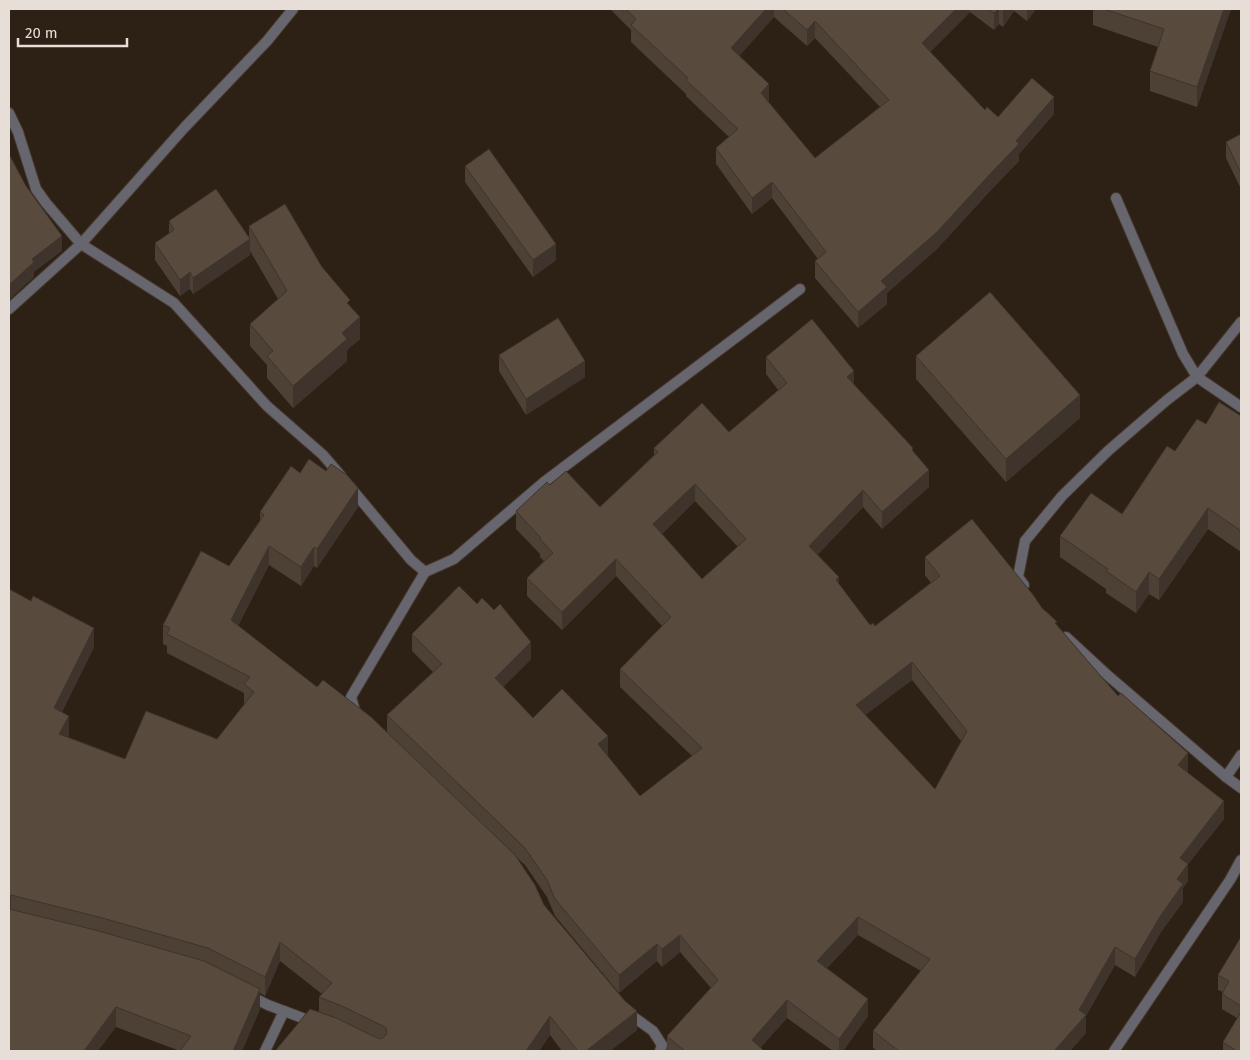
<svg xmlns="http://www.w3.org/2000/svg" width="1250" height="1060" viewBox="0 0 1250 1060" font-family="'Fira Sans',sans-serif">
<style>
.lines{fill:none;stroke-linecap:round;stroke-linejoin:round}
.lane-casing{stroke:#473b30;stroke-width:12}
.street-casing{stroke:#473b30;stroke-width:12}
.lane{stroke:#67666e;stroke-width:10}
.street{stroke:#67666e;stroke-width:10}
.wall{fill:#4d4035;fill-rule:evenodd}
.shaded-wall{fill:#3e342b}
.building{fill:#594a3e;stroke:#3e342b;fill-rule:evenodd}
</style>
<rect width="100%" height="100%" fill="#2d2015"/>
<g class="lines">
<g class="lane-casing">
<polyline id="lane" points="1116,198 1183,354 1197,377"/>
</g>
<g class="street-casing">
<g id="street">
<polyline points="9,113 18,132 36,189 46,203 81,244 174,303 267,406 323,455 341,476"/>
<polyline points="9,309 81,244 184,128 267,41 293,9"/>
<polyline points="1241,322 1197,377 1241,407"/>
<polyline points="350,487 411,560 425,572 454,559 544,482 800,289"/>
<polyline points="1024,585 1018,577 1025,541 1062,496 1109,450 1167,400 1197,377"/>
<polyline points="1066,637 1105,673 1226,777 1241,788"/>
<polyline points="358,714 355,711 351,697 425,572"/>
<polyline points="1226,777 1241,755"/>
<polyline points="248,995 268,1005 284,1011 265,1051"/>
<polyline points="284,1011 313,1022"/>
<polyline points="628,1013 653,1031 662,1045 660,1051"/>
<polyline points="1114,1051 1230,880 1241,860"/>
</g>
</g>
<use href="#lane" class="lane"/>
<use href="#street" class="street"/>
</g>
<g class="wall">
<path d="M610 9H1036L1027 21 1014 11 1003 27 999 24 994 30 970 12 930 52 985 110 998 117 1054 114 1019 154V161L990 191 937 249 887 293V304L858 328 815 278V261L818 259 772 198 752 214 716 164V148L729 137 686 96V94L631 42V30ZM774 17 807 46 815 38 880 107 815 158 768 102 769 101 739 56Z"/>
<polygon points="1093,9 1231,9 1197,107 1150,91 1150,71 1158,47 1093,25"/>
<polygon points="1241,134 1241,189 1226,158 1226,142"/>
<polygon points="465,166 556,260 533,277 465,182"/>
<polygon points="169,221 249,237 249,226 322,267 350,306 360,339 347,350 347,361 293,408 267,378 267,365 250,346 250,324 278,299 250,251 250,255 193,294 190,289 180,296 155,260 155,243 169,234"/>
<polygon points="499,355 585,377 526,415 499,371"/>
<polygon points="916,356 1080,418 1006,482 916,379"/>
<path d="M766 357 854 384 913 452 929 487 882 529 863 507 817 555 870 625 875 626 931 583 925 575V557L1042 608 1118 696 1188 771 1187 772 1224 819 1188 864V881L1183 888V902L1161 932 1135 977 1115 965 1086 1016V1033L1070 1051H877L873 1048V1031L921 971 858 935 827 968 868 1016 843 1051H833L787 1018 760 1048 764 1051H667V1036L711 988 680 952 662 967 657 961 619 993 555 916 547 897 525 865 515 856 544 905 637 1030 610 1051H562L550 1035 539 1051H275L319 1012V997L322 994 280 961 265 996 260 993V1009L242 1051H180L116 1027 9 1051V589L94 647 62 712 69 735 68 737 125 759 217 739 244 704V693L167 653V646L163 644V625L229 566 260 522V512L300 473 358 507 317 568 314 566 301 586 269 565 238 626 317 687 387 732V715L433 672 412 651V634L531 659 503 687 533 718 608 754 607 755 640 796 692 756 620 687V669L662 626 616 576 562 630 527 596V578L544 561 540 557V554L516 529V511L550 485 600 507 654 455V448L729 432 778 390 766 374ZM695 501 738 547 702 579 662 534ZM912 680 961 741 935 789 865 715Z"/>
<polygon points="1241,416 1241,552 1208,529 1159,600 1149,594 1136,613 1106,593 1106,589 1060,557 1060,536 1122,514 1175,451 1206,424"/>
<polygon points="1241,937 1241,1051 1223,1051 1223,1042 1237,1018 1222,1009 1222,994 1223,992 1218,990 1218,975"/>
</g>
<g class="shaded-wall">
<polygon points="766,9 774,9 774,17 731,65 731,48"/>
<polygon points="956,9 970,9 970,12 922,60 922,43"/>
<polygon points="998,9 999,9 999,24 994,30 994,13"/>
<polygon points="1004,9 1014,9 1014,11 1003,27 1003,10"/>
<polygon points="1027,9 1036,9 1027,21"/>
<polygon points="1224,9 1231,9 1197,107 1197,87"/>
<polygon points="815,21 815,38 807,46 807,30"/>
<polygon points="769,84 769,101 761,110 761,93"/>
<polygon points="1054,97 1054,114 1019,154 1019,161 990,191 990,174 1016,141"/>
<polygon points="990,174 990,191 937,249 887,293 887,304 858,328 858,312 881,281"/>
<polygon points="772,182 772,198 752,214 752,198"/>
<polygon points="62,236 62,251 34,272 34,277 9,300 9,285 32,259"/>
<polygon points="250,239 250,255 193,294 193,278"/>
<polygon points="556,244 556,260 533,277 533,260"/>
<polygon points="190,272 190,289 180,296 180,280"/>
<polygon points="360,317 360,339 347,350 347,361 293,408 293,386 342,333"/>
<polygon points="585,361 585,377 526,415 526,399"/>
<polygon points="854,371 854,388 847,377"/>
<polygon points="1080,395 1080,418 1006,482 1006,459"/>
<polygon points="929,470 929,487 882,529 882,512"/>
<polygon points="695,484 695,501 653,542 653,524"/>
<polygon points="358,488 358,507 317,568 317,549"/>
<polygon points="863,490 863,507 809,564 809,546"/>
<polygon points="1208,508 1208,529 1159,600 1159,579"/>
<polygon points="269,546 269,565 231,640 231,620"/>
<polygon points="314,547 314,566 301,586 301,567"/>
<polygon points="616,559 616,576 562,630 562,612"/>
<polygon points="1149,572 1149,594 1136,613 1136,592"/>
<polygon points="839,577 839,595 836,580"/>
<polygon points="94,628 94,647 54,727 54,708"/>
<polygon points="531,642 531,659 495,695 495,678"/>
<polygon points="912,662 912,680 856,722 856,705"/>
<polygon points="69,716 69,735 59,753 59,734"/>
<polygon points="608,736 608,754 598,761 598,744"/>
<polygon points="1188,753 1188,771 1178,782 1178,765"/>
<polygon points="1224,801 1224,819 1188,864 1188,881 1183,888 1183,902 1161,932 1135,977 1135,959 1180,858"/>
<polygon points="11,895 11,914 9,915 9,896"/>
<polygon points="858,917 858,935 817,979 817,961"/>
<polygon points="680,935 680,952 662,967 662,949"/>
<polygon points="280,942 280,961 265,996 265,977"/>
<polygon points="657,944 657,961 619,993 619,975"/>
<polygon points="1115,947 1115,965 1086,1016 1086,1033 1070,1051 1054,1051"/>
<polygon points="260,989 260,1009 242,1051 233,1051"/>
<polygon points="868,999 868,1016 843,1051 839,1051 839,1039"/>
<polygon points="787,1000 787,1018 757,1051 752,1040"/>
<polygon points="116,1007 116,1027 98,1051 84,1051"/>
<polygon points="637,1011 637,1030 610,1051 586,1051"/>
<polygon points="550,1016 550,1035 539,1051 526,1051"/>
</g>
<g class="building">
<polygon points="626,9 766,9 731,48 769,84 761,93 815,158 889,100 815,21 807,30 783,9 956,9 922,43 985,110 987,107 998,117 1032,78 1054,97 1016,141 1019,144 990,174 937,232 881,281 887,287 858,312 815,261 826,252 772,182 752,198 716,148 738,129 686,80 688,78 631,25 636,19"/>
<polygon points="988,9 998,9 994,13"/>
<polygon points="1104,9 1224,9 1197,87 1150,71 1164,29"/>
<polygon points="1241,134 1241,173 1226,142"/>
<polygon points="489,149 556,244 533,260 465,166"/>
<polygon points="9,154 26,186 62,236 32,259 34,262 9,285"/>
<polygon points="216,189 250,239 193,278 190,272 180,280 155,243 174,230 169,221"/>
<polygon points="285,204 322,267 350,300 347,303 360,317 342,333 347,339 293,386 267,356 273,351 250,324 287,291 249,226"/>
<polygon points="990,292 1080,395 1006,459 916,356"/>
<polygon points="558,318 585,361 526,399 499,355"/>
<path d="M812 319 854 371 847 377 913 448 912 450 929 470 882 512 863 490 809 546 839 577 836 580 870 625 873 623 875 626 940 576 925 557 972 519 1034 596 1042 608 1051 616 1057 622 1055 623 1118 696 1121 693 1188 753 1178 765 1224 801 1180 858 1188 864 1177 879 1183 884 1161 915 1135 959 1115 947 1079 1010 1086 1015 1054 1051H899L873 1031 930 959 858 917 817 961 868 999 839 1039 787 1000 752 1040 764 1051H685L667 1036 718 980 680 935 662 949 657 944 619 975 555 899 547 880 525 848 387 715 442 664 412 634 459 586 477 604 482 598 494 610 500 604 531 642 495 678 533 718 562 689 608 736 598 744 640 796 702 748 620 669 671 617 616 559 562 612 527 578 553 553 540 539 541 538 516 511 547 482 550 485 566 471 600 507 658 452 654 448 702 403 729 432 787 383 766 357ZM695 484 746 539 702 579 653 524ZM912 662 967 731 935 789 856 705Z"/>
<polygon points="1219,402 1241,416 1241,531 1208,508 1159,579 1149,572 1136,592 1106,571 1108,569 1060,536 1091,493 1122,514 1167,446 1175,451 1197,419 1206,424"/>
<polygon points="309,459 326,471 331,464 347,475 358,488 317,549 314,547 301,567 269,546 231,620 317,687 323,680 371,717 515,855 535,885 544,905 625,1001 637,1011 586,1051 578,1051 550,1016 526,1051 275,1051 310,1009 336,1018 377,1038 381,1039 386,1035 387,1032 386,1028 383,1026 342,1006 319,997 332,983 280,942 265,977 208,948 99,917 11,895 9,896 9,589 31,601 33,596 94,628 54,708 69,716 59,734 125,759 146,711 217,739 254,692 244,684 250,677 167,634 170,628 163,625 201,551 229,566 264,515 260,512 291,466 300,473"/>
<polygon points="9,909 95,930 204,961 260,989 233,1051 180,1051 191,1036 116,1007 84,1051 9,1051"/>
<polygon points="1241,937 1241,1006 1222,994 1229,981 1218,975"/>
<polygon points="1241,1012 1241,1051 1237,1051 1223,1042"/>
</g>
<rect width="1250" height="1060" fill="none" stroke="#e7ded7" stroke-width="20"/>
<path d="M18 38v8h109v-8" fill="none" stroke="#e7ded7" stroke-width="2.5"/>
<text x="25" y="38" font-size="15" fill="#e7ded7" stroke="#2d2015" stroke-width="4" paint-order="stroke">20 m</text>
</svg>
